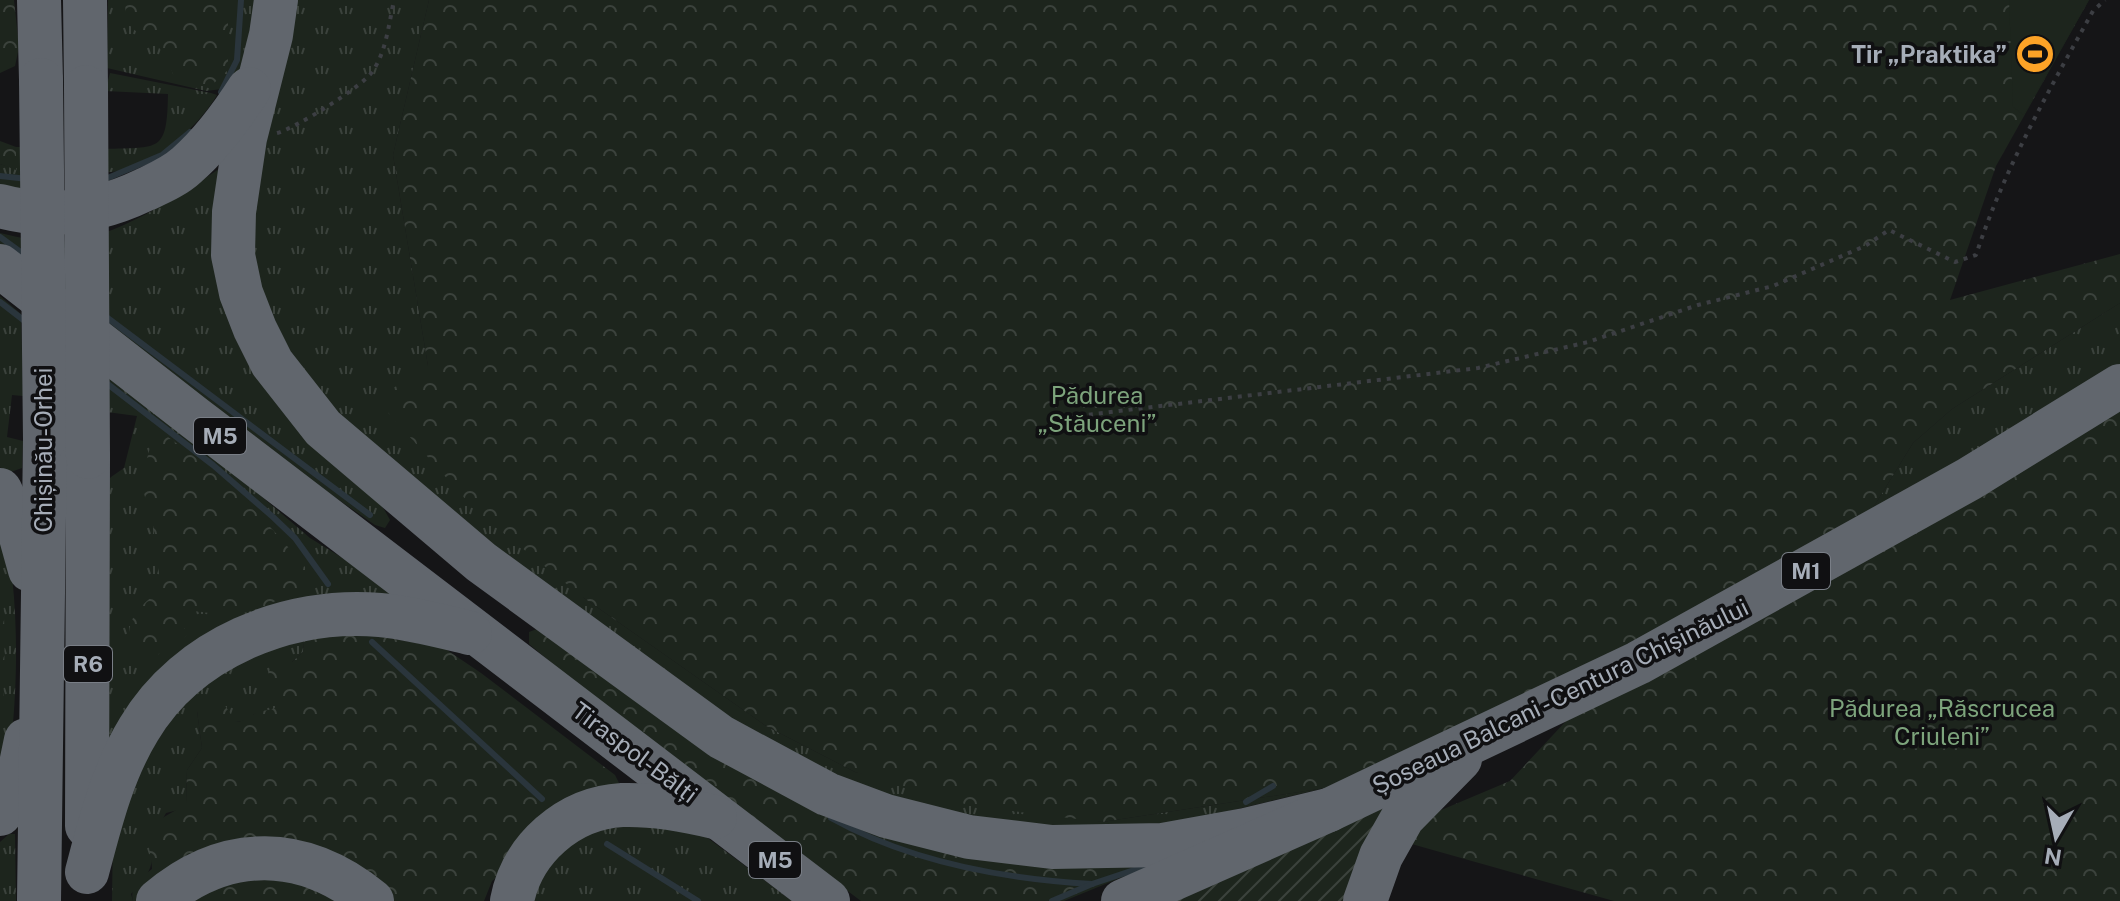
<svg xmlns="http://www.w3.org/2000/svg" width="2120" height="901" viewBox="0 0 2120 901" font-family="'Public Sans',sans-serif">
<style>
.grass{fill:url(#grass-tufts)}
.forest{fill:url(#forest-crowns)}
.park{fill:#1d251d}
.garden{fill:url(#garden-furrows)}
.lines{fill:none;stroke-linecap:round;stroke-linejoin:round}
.stream{stroke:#2a353c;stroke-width:6}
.path{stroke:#3c3e43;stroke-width:4;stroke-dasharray:4 6;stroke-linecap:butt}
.highway{stroke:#61666d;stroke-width:44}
.highway-bridge{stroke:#61666d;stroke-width:44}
.labels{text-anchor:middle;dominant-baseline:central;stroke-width:7;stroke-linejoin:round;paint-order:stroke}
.shield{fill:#101012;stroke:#797e86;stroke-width:2}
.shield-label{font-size:22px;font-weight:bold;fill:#a6adb8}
.poi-label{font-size:24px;font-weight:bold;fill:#a6adb8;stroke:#101012;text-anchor:end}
.park-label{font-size:24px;fill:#7da47c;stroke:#101012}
.street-label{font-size:24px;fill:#a6adb8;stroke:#101012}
</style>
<defs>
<pattern id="grass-tufts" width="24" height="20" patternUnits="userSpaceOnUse" patternTransform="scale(2)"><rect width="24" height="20" fill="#1d251d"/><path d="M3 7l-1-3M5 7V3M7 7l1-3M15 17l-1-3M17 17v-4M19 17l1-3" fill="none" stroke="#3b423c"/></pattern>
<pattern id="forest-crowns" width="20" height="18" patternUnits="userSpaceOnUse" patternTransform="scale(2)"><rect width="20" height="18" fill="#1d251d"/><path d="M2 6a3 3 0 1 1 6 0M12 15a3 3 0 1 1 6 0" fill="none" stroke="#3b423c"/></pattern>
<pattern id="garden-furrows" width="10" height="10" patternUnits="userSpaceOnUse" patternTransform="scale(2)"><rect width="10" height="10" fill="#1d251d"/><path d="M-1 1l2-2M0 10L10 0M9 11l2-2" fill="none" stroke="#3b423c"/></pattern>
</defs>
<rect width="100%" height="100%" fill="#151517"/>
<g class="grass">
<polygon points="108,0 259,0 243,71 222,89 206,91 107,68"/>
<polygon points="294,0 429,0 393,155 428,366 584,598 766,726 855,772 1102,822 1325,788 1128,835 920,815 738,736 341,425 269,331 244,234"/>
<path d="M110 73 211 93 217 95C198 128 146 174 105 172V149C160 147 167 153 168 94L105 91Z"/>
<polygon points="16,147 24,147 23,196 0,192 0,164 16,169"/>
<path d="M222 167 229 277 385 511 390 520 385 528 375 525 300 473 0 247V233C20 238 40 242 61 242 113 241 179 195 222 167Z"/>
<polygon points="0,296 21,314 23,396 12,395 7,437 23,441 22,468 5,474 0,467"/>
<polygon points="2120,303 2120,371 1868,516 1913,443 1952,409"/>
<polygon points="109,376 247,484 310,538 401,594 292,612 107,763 104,486 111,477 124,468 137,416 107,412"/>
<path d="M0 510C18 576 19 665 12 734 10 754 4 775 0 795Z"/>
<path d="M305 634 303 652 292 662 284 702 274 711 254 714 248 720 236 722 197 711 202 748 187 770 186 805 178 810 166 813 149 844C158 866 145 878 131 894L133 901H112L113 828 129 784 194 685Z"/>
<polygon points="594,822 697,830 792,901 526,901 539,866"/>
<polygon points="9,834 15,834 16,901 0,901 0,842"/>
</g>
<g class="forest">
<polygon points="0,0 14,0 19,47 15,66 0,73"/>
<path d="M126 0H228V70L212 85 187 83 175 78C170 69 167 57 160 49 147 30 121 37 126 0Z"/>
<polygon points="429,0 2089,0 1996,166 1950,300 2120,254 2120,303 1952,409 1913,443 1868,516 1691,616 1325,788 1102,822 972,806 855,772 766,726 584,598 476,511 376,399 428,366 393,155"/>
<polygon points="0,141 16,147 16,170 0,164"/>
<polygon points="2120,410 2120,901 1614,901 1401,841 1427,816 1510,781 1567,720"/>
<path d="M168 437C220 474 264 517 305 567L306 581 300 588C278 600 254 614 228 615 213 615 198 610 183 611L182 624 188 634 174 646 145 661 131 651C123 620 139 607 161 589L153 525 143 490V472L152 441Z"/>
<path d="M0 554C6 616 6 678 0 740Z"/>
<polygon points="537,629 722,750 1157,865 1120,878 1064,901 861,901 614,715 529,644 529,632"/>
<path d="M345 630 444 648 481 673 615 775 619 783 492 881 484 901H390L218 844C181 855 166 871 143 901H133C129 886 141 877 152 869 152 859 149 852 149 844 148 819 171 815 186 804L187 770 202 748 197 711 201 699 211 696 220 698 236 722C246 721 248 717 256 713 267 709 274 711 283 702L274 697 268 674 272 664 292 662 303 652 305 634Z"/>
<polygon points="259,870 353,901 184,901"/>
</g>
<polygon class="park" points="2009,0 2089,0 2024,115 2013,107"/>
<polygon class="garden" points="1404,788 1357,901 1176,901"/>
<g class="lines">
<g class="stream">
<polyline points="221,92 237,60 241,0"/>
<polyline points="0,176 28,179"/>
<polyline points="103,180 162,155 190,132"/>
<polyline points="0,237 26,256"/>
<polyline points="0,302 26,322"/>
<polyline points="105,316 370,515"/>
<polyline points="105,382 213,465 273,517 295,538 328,584"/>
<polyline points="372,642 542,799"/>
<polyline points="1246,802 1273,786"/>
<path d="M831 818C910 862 1003 879 1092 884"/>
<polyline points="607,844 698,901"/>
<polyline points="1052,901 1092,884 1146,866"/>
</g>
<g class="path">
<path d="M277 133C294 129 362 87 372 72 386 53 389 23 394 0"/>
<path d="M1069 417 1478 368 1588 342 1698 305 1773 286 1865 246 1889 230 1955 262 1976 255C2004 169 2049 90 2093 11L2105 0"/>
</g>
<g class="highway">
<polyline points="39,0 41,80"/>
<polyline points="85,0 86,87"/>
<polyline points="276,0 271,35 245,138 234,212 233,255 241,293 255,329 272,363 323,428 481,562 721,737 827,794 886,816 969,837 1052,847 1163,845 1246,830 1329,810"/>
<path d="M0 206C50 220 98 212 144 190 159 183 174 177 187 165 212 143 231 117 249 89"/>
<polyline points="0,266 195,418 828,901"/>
<polyline points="0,490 19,530 30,570"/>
<polyline points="0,814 20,769 26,740"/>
<polyline points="87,826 88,457"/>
<path d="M87 872C100 823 112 773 139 729 187 648 288 607 380 615 411 618 441 626 470 633"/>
<polyline points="39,901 45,439"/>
<path d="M158 901C226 843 304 845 372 901"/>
<path d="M512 901C522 849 568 808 622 805 653 804 686 810 715 817"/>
<polyline points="1123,901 1329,810 1638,663 1969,479 2120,386"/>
<polyline points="1365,901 1381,856 1403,817 1460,759"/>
</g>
<g class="highway-bridge">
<polyline points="41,80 45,439"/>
<polyline points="86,87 88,457"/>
</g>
</g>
<defs>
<g id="stadium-disc" transform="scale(2)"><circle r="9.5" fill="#fca327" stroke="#101012"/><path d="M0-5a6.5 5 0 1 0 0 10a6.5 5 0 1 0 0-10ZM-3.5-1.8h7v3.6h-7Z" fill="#111"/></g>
</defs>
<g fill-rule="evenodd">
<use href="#stadium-disc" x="2035" y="54"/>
</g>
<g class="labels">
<g class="shield">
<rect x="194" y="418" width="52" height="36" rx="6"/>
<rect x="1782" y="553" width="48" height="36" rx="6"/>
<rect x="64" y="646" width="48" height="36" rx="6"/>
<rect x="749" y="842" width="52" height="36" rx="6"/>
</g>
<g class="shield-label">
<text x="220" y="436">M5</text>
<text x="1806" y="571">M1</text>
<text x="88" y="664">R6</text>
<text x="775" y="860">M5</text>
</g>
<g class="poi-label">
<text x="2007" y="54">Tir „Praktika”</text>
</g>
<g class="park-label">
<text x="1097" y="395">Pădurea<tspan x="1097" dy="28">„Stăuceni”</tspan></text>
<text x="1942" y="708">Pădurea „Răscrucea<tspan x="1942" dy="28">Criuleni”</tspan></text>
</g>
<g class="street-label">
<text transform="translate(43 450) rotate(-90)">Chișinău-Orhei</text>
<text transform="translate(1560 696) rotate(-26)">Șoseaua Balcani - Centura Chișinăului</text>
<text transform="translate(635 752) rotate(37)">Tiraspol-Bălți</text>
</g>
</g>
<g transform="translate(2056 837) rotate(189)" stroke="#101012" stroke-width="6" paint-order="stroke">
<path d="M0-6L14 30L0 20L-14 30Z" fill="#a6adb8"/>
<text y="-12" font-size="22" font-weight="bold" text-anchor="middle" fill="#a6adb8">N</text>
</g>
</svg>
